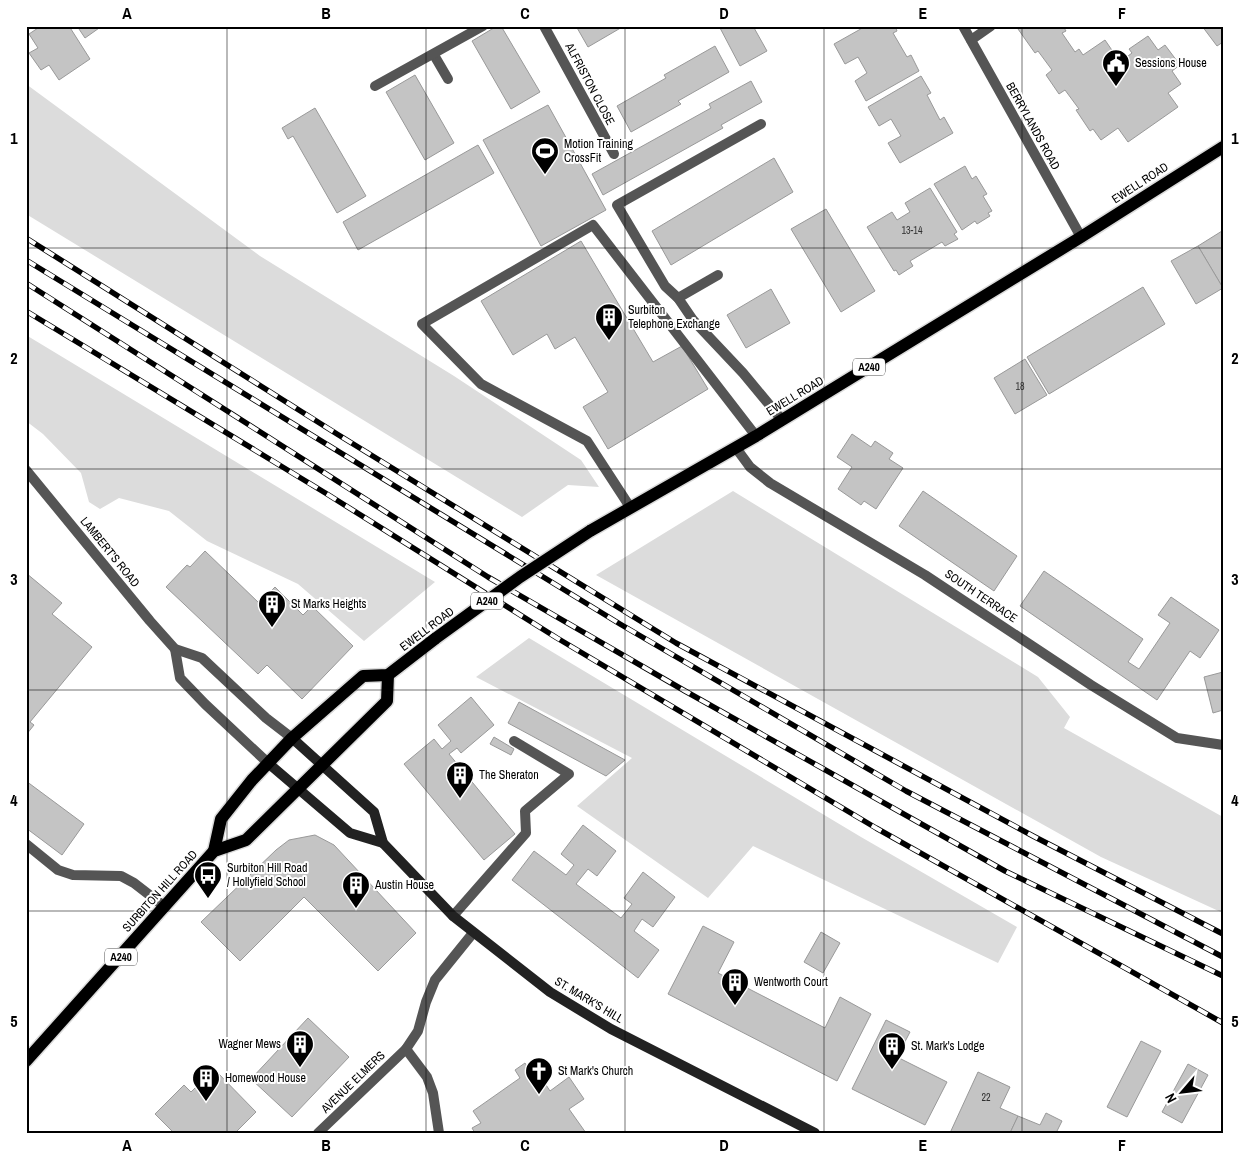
<svg xmlns="http://www.w3.org/2000/svg" width="1249" height="1159" viewBox="0 0 1249 1159" font-family="'Archivo Narrow',sans-serif">
<style>
.green{fill:#dcdcdc}
.building{fill:#c4c4c4;stroke:#999}
.lines{fill:none;stroke-linecap:round;stroke-linejoin:round}
.primary-casing{stroke:#dbdbdb;stroke-width:15}
.service{stroke:#555;stroke-width:10}
.minor{stroke:#555;stroke-width:10}
.tertiary{stroke:#555;stroke-width:10}
.secondary{stroke:#222;stroke-width:10}
.primary{stroke:#000;stroke-width:12}
.rail-casing{stroke:#000;stroke-width:5.5}
.rail{stroke:#fff;stroke-width:4;stroke-dasharray:11;stroke-linecap:butt}
.primary-bridge-casing{stroke:#dbdbdb;stroke-width:15;stroke-linecap:butt}
.primary-bridge{stroke:#000;stroke-width:12}
.grid{fill:none;stroke:#000;stroke-width:1;stroke-opacity:0.55}
.labels{text-anchor:middle;dominant-baseline:central;stroke-width:4;stroke-linejoin:round;paint-order:stroke}
.number-label{font-size:10px;fill:#313131}
.shield{fill:#fff;stroke:#4c4c4c;stroke-width:1}
.shield-label{font-size:11px;font-weight:bold;fill:#000}
.poi-label{font-size:12px;fill:#000;stroke:#fff;text-anchor:start}
.street-label{font-size:12px;fill:#000;stroke:#fff}
.neatline{fill:none;stroke:#000;stroke-width:2}
.grid-label{font-size:16px;text-anchor:middle;font-weight:bold;fill:#000}
</style>
<rect width="100%" height="100%" fill="#fff"/>
<g class="green">
<polygon points="26,84 260,256 454,376 581,460 599,487 568,485 522,517 26,214"/>
<polygon points="26,335 435,582 364,641 298,584 207,541 169,511 119,498 100,509 89,502 81,473 43,434 26,421"/>
<polygon points="733,491 1038,677 1070,717 1064,728 1223,817 1223,913 1101,857 596,575"/>
<polygon points="529,638 861,837 1017,927 998,963 753,846 708,898 577,806 632,758 476,677"/>
</g>
<g class="building">
<polygon points="41,26 69,26 90,59 59,80 49,65 41,70 29,53 38,48 29,34"/>
<polygon points="77,26 102,26 85,38"/>
<polygon points="497,26 501,26 540,92 511,109 472,41"/>
<polygon points="576,26 624,26 588,47"/>
<polygon points="719,26 753,26 767,51 740,66"/>
<polygon points="866,26 895,26 897,31 893,33 907,57 911,55 919,71 866,101 855,81 867,73 858,57 845,64 834,44"/>
<polygon points="1063,26 1066,31 1062,33 1075,52 1079,49 1083,55 1105,40 1120,62 1132,53 1129,49 1148,36 1158,50 1165,45 1180,65 1172,71 1181,84 1168,93 1178,107 1128,142 1118,128 1101,140 1093,129 1090,131 1076,110 1079,109 1065,90 1059,94 1046,75 1052,70 1038,51 1035,53 1018,29 1021,26"/>
<polygon points="1202,26 1223,26 1223,42 1217,46"/>
<polygon points="715,46 729,72 678,101 681,104 631,132 617,106 666,78 664,75"/>
<polygon points="415,75 454,143 425,160 386,92"/>
<polygon points="921,76 931,93 927,95 940,120 944,117 953,133 900,163 888,143 901,136 891,119 879,126 868,107"/>
<polygon points="751,81 762,102 721,125 723,128 603,195 592,174 711,108 709,104"/>
<polygon points="548,105 606,210 541,246 483,140"/>
<polygon points="315,108 366,196 337,213 293,136 288,139 282,128"/>
<polygon points="478,145 494,173 358,250 343,222"/>
<polygon points="774,158 793,192 671,265 652,231"/>
<polygon points="965,166 972,179 976,176 987,194 983,196 992,211 988,213 990,216 977,224 975,221 962,230 934,184"/>
<polygon points="930,188 957,232 954,234 958,239 945,246 942,242 910,261 913,266 899,275 896,270 894,271 867,227 892,212 897,220 910,212 905,203"/>
<polygon points="826,209 875,291 841,312 791,229"/>
<polygon points="1222,231 1223,232 1223,288 1198,246"/>
<polygon points="581,241 653,362 682,346 708,389 608,449 583,407 608,392 575,337 555,349 547,334 513,355 481,301"/>
<polygon points="1198,246 1223,288 1196,304 1171,261"/>
<polygon points="1143,287 1165,324 1049,394 1027,357"/>
<polygon points="771,289 790,323 746,348 727,315"/>
<polygon points="1025,359 1047,395 1015,414 994,378"/>
<polygon points="852,434 871,447 875,441 893,453 889,459 903,468 876,509 864,501 861,505 838,489 852,467 837,457"/>
<polygon points="923,491 1017,556 994,591 899,526"/>
<polygon points="205,551 259,603 275,587 303,615 312,606 353,646 302,699 267,665 258,674 166,587 187,565 190,567"/>
<polygon points="1044,571 1143,639 1128,662 1139,669 1170,623 1158,615 1171,597 1219,630 1200,658 1190,651 1157,700 1020,606"/>
<polygon points="26,573 62,603 52,614 92,647 30,722 34,725 26,735"/>
<polygon points="1223,672 1223,710 1213,713 1204,677"/>
<polygon points="471,697 494,725 461,753 457,748 449,754 515,834 484,860 404,764 434,739 442,749 451,741 438,725"/>
<polygon points="519,702 625,760 606,776 508,723"/>
<polygon points="494,737 514,749 511,755 490,744"/>
<polygon points="26,781 84,824 62,855 26,828"/>
<polygon points="583,825 616,851 597,876 588,869 576,884 621,918 632,904 624,898 643,872 675,897 653,927 642,919 634,931 659,950 638,978 512,880 534,851 566,875 574,865 561,854"/>
<polygon points="315,835 334,845 416,933 378,971 304,897 240,961 201,922 276,850 289,840"/>
<polygon points="703,926 734,942 718,973 825,1028 840,997 871,1014 837,1081 668,994"/>
<polygon points="821,932 840,943 823,973 804,962"/>
<polygon points="308,1018 349,1057 292,1117 251,1079"/>
<polygon points="886,1020 910,1032 897,1057 947,1082 925,1125 852,1089"/>
<polygon points="1141,1041 1161,1051 1127,1117 1107,1107"/>
<polygon points="525,1063 530,1071 535,1068 550,1091 569,1077 584,1099 569,1109 586,1133 475,1133 472,1128 481,1123 473,1111 520,1078 515,1070"/>
<polygon points="1188,1064 1208,1075 1182,1123 1162,1112"/>
<polygon points="214,1069 256,1112 235,1133 174,1133 155,1114 184,1085 191,1092"/>
<polygon points="978,1072 1010,1087 1000,1108 1018,1116 1010,1133 950,1133"/>
<polygon points="1046,1113 1062,1121 1056,1133 1010,1133 1018,1116 1040,1125"/>
</g>
<g class="lines">
<g class="primary-casing">
<g id="primary">
<polyline points="590,531 756,436 1081,237 1223,147"/>
<polyline points="214,851 221,819 252,780 292,738 363,676 388,675 436,638"/>
<polyline points="26,1061 214,851 246,840 387,701 388,675"/>
</g>
</g>
<g class="service">
<polyline points="544,26 614,154"/>
<polyline points="971,40 991,26"/>
<polyline points="761,124 617,205 665,286 678,298 693,320 743,373 782,420"/>
<polyline points="678,298 718,275"/>
<polyline points="630,507 587,441 481,384 422,324 593,225 756,436"/>
<polyline points="26,844 58,870 73,875 121,876 134,883 165,907"/>
<polyline points="453,916 526,833 525,811 569,774 514,741"/>
</g>
<g class="minor">
<polyline points="963,26 1081,237"/>
<polyline points="434,55 448,79"/>
<polyline points="375,86 483,26"/>
<polyline points="736,448 750,467 770,483 925,575 1091,685 1177,738 1223,745"/>
<polyline points="406,1049 427,1077 433,1093 439,1133"/>
<polyline points="318,1133 406,1049 418,1031 426,1002 435,980 473,933"/>
</g>
<g class="tertiary">
<polyline points="26,470 150,621 175,649 202,658 266,718 292,738"/>
<polyline points="175,649 180,678 205,704 268,763"/>
</g>
<g class="secondary">
<polyline points="292,738 374,812 383,843 453,916 550,992 611,1029 815,1133"/>
<polyline points="268,763 350,833 383,843"/>
</g>
<use href="#primary" class="primary"/>
<g class="rail-casing">
<g id="rail">
<polyline points="26,238 337,434 676,643 1033,836 1223,934"/>
<polyline points="26,260 620,624 906,791 1223,957"/>
<polyline points="26,283 488,577 685,691 1005,871 1223,976"/>
<polyline points="26,311 327,494 557,638 876,828 1223,1023"/>
</g>
</g>
<use href="#rail" class="rail"/>
<g class="primary-bridge-casing">
<polyline id="primary-bridge" points="436,638 520,577 590,531"/>
</g>
<use href="#primary-bridge" class="primary-bridge"/>
</g>
<path class="grid" d="M227 26V1133M426 26V1133M625 26V1133M824 26V1133M1022 26V1133M26 248H1223M26 469H1223M26 690H1223M26 911H1223"/>
<defs>
<g id="civic-pin" transform="scale(1.4375)"><path d="M0 17L-7.5 6A9.5 9.5 0 1 1 7.5 6Z" fill="#000" stroke="#fff"/><path d="M-.6-6.5H3V-4.5H.6V-3L4-1V1h2V6H-6V1h2V-1L-.6-3ZM-1.2 2.5V6h2.4V2.5Z" fill="#fff"/></g>
<g id="stadium-pin" transform="scale(1.4375)"><path d="M0 17L-7.5 6A9.5 9.5 0 1 1 7.5 6Z" fill="#000" stroke="#fff"/><path d="M0-5a6.5 5 0 1 0 0 10a6.5 5 0 1 0 0-10ZM-3.5-1.8h7v3.6h-7Z" fill="#fff"/></g>
<g id="building-pin" transform="scale(1.4375)"><path d="M0 17L-7.5 6A9.5 9.5 0 1 1 7.5 6Z" fill="#000" stroke="#fff"/><path d="M-4-6H4V6H1V3H-1V6H-4ZM-2.5-4.3h1.7v1.8h-1.7ZM.8-4.3h1.7v1.8H.8ZM-2.5-1h1.7V.8h-1.7ZM.8-1h1.7V.8H.8Z" fill="#fff"/></g>
<g id="bus-pin" transform="scale(1.4375)"><path d="M0 17L-7.5 6A9.5 9.5 0 1 1 7.5 6Z" fill="#000" stroke="#fff"/><path d="M-5-6H5V4H4V6H2V4H-2V6H-4V4H-5ZM-3.5-4V0h7V-4ZM-3.5 1.2v1.5H-2V1.2ZM2 1.2v1.5H3.5V1.2Z" fill="#fff"/></g>
<g id="church-pin" transform="scale(1.4375)"><path d="M0 17L-7.5 6A9.5 9.5 0 1 1 7.5 6Z" fill="#000" stroke="#fff"/><path d="M-1.2-6h2.4v3.5h3.3v2.4h-3.3V6h-2.4V-.1h-3.3v-2.4h3.3Z" fill="#fff"/></g>
</defs>
<g fill-rule="evenodd">
<use href="#civic-pin" x="1116" y="63"/>
<use href="#stadium-pin" x="545" y="151"/>
<use href="#building-pin" x="609" y="317"/>
<use href="#building-pin" x="272" y="604"/>
<use href="#building-pin" x="460" y="775"/>
<use href="#bus-pin" x="208" y="875"/>
<use href="#building-pin" x="356" y="885"/>
<use href="#building-pin" x="735" y="982"/>
<use href="#building-pin" x="300" y="1044"/>
<use href="#building-pin" x="892" y="1046"/>
<use href="#church-pin" x="539" y="1071"/>
<use href="#building-pin" x="206" y="1078"/>
</g>
<g class="labels">
<g class="number-label">
<text x="912" y="230">13-14</text>
<text x="1020" y="386">18</text>
<text x="986" y="1097">22</text>
</g>
<g class="shield">
<rect x="853" y="358.5" width="32" height="17" rx="4"/>
<rect x="471" y="592.5" width="32" height="17" rx="4"/>
<rect x="105" y="948.5" width="32" height="17" rx="4"/>
</g>
<g class="shield-label">
<text x="869" y="367">A240</text>
<text x="487" y="601">A240</text>
<text x="121" y="957">A240</text>
</g>
<g class="poi-label">
<text x="1135" y="63">Sessions House</text>
<text x="564" y="144">Motion Training<tspan x="564" dy="14">CrossFit</tspan></text>
<text x="628" y="310">Surbiton<tspan x="628" dy="14">Telephone Exchange</tspan></text>
<text x="291" y="604">St Marks Heights</text>
<text x="479" y="775">The Sheraton</text>
<text x="227" y="868">Surbiton Hill Road<tspan x="227" dy="14">/ Hollyfield School</tspan></text>
<text x="375" y="885">Austin House</text>
<text x="754" y="982">Wentworth Court</text>
<text x="281" y="1044" text-anchor="end">Wagner Mews</text>
<text x="911" y="1046">St. Mark's Lodge</text>
<text x="558" y="1071">St Mark's Church</text>
<text x="225" y="1078">Homewood House</text>
</g>
<g class="street-label">
<text transform="translate(590 84) rotate(62)">ALFRISTON CLOSE</text>
<text transform="translate(1033 126) rotate(61)">BERRYLANDS ROAD</text>
<text transform="translate(1140 183) rotate(-33)">EWELL ROAD</text>
<text transform="translate(795 396) rotate(-31)">EWELL ROAD</text>
<text transform="translate(110 552) rotate(51)">LAMBERT'S ROAD</text>
<text transform="translate(981 596) rotate(34)">SOUTH TERRACE</text>
<text transform="translate(427 629) rotate(-37)">EWELL ROAD</text>
<text transform="translate(160 891) rotate(-48)">SURBITON HILL ROAD</text>
<text transform="translate(589 1000) rotate(31)">ST. MARK'S HILL</text>
<text transform="translate(353 1082) rotate(-44)">AVENUE ELMERS</text>
</g>
</g>
<rect width="1249" height="1159" fill="none" stroke="#ffffff" stroke-width="55"/>
<g transform="translate(1182 1092) rotate(242)" stroke="#ffffff" stroke-width="4" paint-order="stroke">
<path d="M0-4L9 19L0 12L-9 19Z" fill="#000000"/>
<text y="-8" font-size="14" font-weight="bold" text-anchor="middle" fill="#000000">N</text>
</g>
<rect x="28" y="28" width="1194" height="1104" class="neatline"/>
<g class="grid-label">
<text x="127" y="19">A</text>
<text x="326" y="19">B</text>
<text x="525" y="19">C</text>
<text x="724" y="19">D</text>
<text x="923" y="19">E</text>
<text x="1122" y="19">F</text>
<text x="14" y="144">1</text>
<text x="1235" y="144">1</text>
<text x="14" y="364">2</text>
<text x="1235" y="364">2</text>
<text x="14" y="585">3</text>
<text x="1235" y="585">3</text>
<text x="14" y="806">4</text>
<text x="1235" y="806">4</text>
<text x="14" y="1027">5</text>
<text x="1235" y="1027">5</text>
<text x="127" y="1151">A</text>
<text x="326" y="1151">B</text>
<text x="525" y="1151">C</text>
<text x="724" y="1151">D</text>
<text x="923" y="1151">E</text>
<text x="1122" y="1151">F</text>
</g>
</svg>
